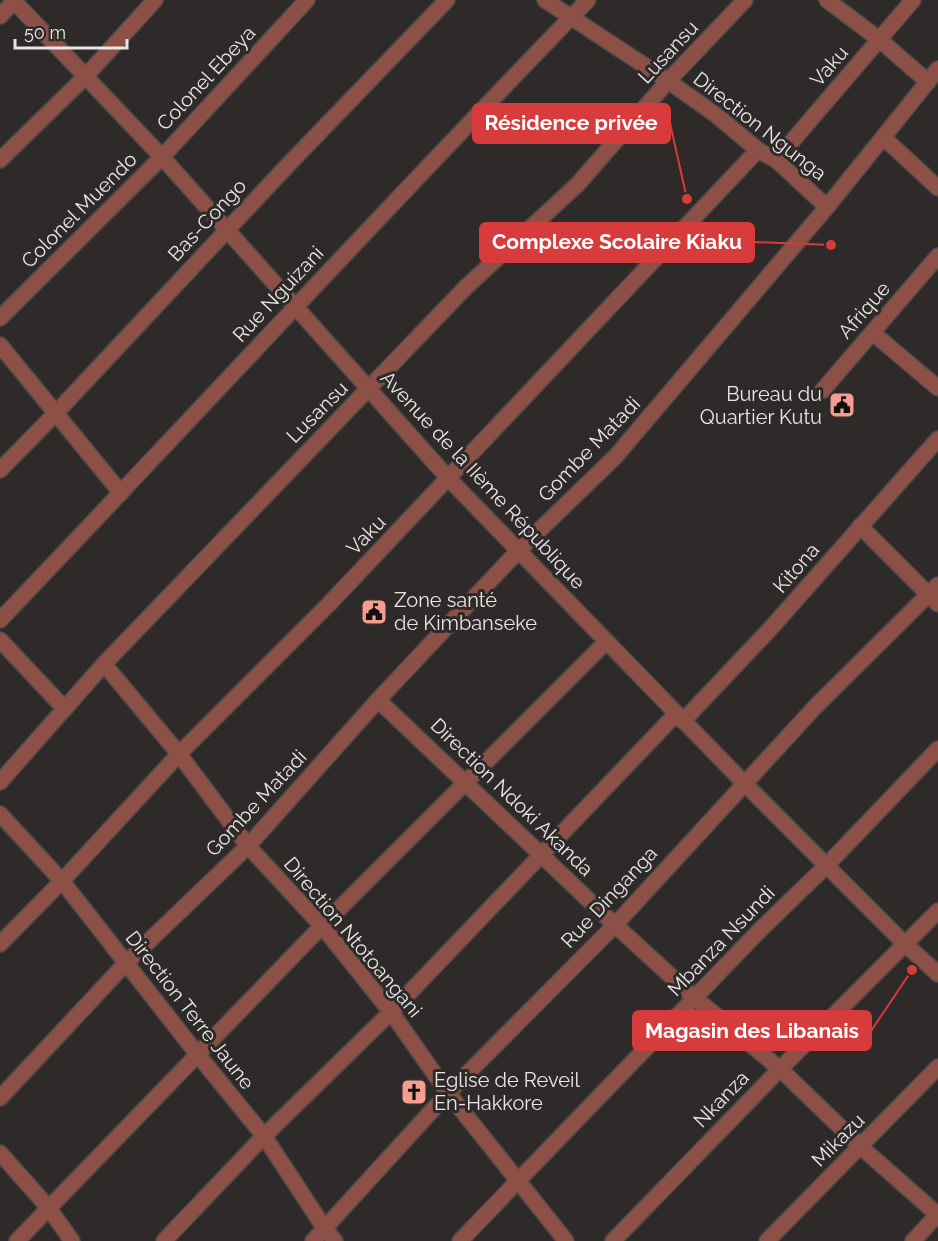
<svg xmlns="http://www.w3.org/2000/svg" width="938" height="1241" viewBox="0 0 938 1241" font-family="Raleway,sans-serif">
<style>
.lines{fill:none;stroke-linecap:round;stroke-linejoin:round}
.minor-casing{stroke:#4b4847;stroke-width:18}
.minor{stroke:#8d5047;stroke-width:15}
.labels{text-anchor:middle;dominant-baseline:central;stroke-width:6;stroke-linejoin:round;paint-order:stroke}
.street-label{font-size:20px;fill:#e8e6e5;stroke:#2d2a29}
.poi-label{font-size:20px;fill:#e8e6e5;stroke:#2d2a29;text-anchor:start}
.leader{fill:none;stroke:#d83b3b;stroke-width:2}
.callout-dot{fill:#d83b3b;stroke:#2d2a29;stroke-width:2}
.callout{fill:#d83b3b;stroke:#d83b3b;stroke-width:2}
.callout-label{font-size:21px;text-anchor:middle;font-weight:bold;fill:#fff}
</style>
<rect width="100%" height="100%" fill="#2d2a29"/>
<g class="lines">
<g class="minor-casing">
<g id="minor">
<polyline points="13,0 162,157 449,479 744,783 905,944 938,974"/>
<polyline points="545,0 668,81 716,115 758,150 776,160 827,207"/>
<polyline points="827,0 880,40 928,82"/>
<polyline points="0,16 15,0"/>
<polyline points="884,138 938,188"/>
<polyline points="0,160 85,77 155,0"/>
<polyline points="776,160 913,0"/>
<polyline points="0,318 162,157 307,0"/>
<polyline points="873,333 938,388"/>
<polyline points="0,345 121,493"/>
<polyline points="822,391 938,256"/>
<polyline points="0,470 55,414 287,166 447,0"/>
<polyline points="860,526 938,604"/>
<path d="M0 620C197 414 389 204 588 0"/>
<polyline points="0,640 65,709"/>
<polyline points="104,664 179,754 248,846 322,926 391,1012 448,1093 566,1241"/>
<polyline points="378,700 615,925 695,998 780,1069 861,1147 938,1215"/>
<polyline points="683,721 771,628 938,439"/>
<polyline points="0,782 104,664 467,286 577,185 668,81 745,0"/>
<polyline points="0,814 62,881 198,1055 264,1136 325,1229 335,1241"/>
<polyline points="0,944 62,881 179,754 329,604 758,150"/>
<polyline points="0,1098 126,963 248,846 378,700 519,550 616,456 827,207 938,69"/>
<polyline points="0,1153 48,1207 72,1241"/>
<polyline points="17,1241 322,926 606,642"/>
<polyline points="164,1241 264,1136 391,1012 676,714"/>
<polyline points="313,1241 448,1093 615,925 815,707 938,585"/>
<polyline points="460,1241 760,930 826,866 938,749"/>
<polyline points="613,1241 780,1069 938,911"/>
<polyline points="767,1241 938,1067"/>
<polyline points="913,1241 938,1214"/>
</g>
</g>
<use href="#minor" class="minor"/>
</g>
<defs>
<g id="civic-square" transform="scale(1.35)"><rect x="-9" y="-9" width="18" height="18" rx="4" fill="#f59d90" stroke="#2d2a29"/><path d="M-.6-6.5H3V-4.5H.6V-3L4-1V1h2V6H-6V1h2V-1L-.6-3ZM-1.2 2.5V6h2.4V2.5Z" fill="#111"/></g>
<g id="church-square" transform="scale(1.35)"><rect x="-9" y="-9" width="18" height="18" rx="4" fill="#f59d90" stroke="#2d2a29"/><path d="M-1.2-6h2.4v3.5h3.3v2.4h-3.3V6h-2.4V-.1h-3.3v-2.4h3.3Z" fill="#111"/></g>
</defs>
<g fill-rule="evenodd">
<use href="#civic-square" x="842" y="405"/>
<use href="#civic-square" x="374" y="612"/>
<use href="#church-square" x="414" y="1092"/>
</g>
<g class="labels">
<g class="street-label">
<text transform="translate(668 52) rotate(-47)">Lusansu</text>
<text transform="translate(829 66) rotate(-49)">Vaku</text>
<text transform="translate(206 78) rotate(-47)">Colonel Ebeya</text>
<text transform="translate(760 126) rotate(38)">Direction Ngunga</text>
<text transform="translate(79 210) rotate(-45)">Colonel Muendo</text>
<text transform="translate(207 220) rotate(-47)">Bas-Congo</text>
<text transform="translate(278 294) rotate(-47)">Rue Nguizani</text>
<text transform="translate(864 310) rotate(-49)">Afrique</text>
<text transform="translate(317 412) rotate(-45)">Lusansu</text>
<text transform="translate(589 449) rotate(-46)">Gombe Matadi</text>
<text transform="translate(483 480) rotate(47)">Avenue de la IIème République</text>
<text transform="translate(366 535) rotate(-46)">Vaku</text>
<text transform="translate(796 568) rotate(-49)">Kitona</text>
<text transform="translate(512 797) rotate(44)">Direction Ndoki Akanda</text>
<text transform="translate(256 803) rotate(-47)">Gombe Matadi</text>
<text transform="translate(609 897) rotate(-47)">Rue Dinganga</text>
<text transform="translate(353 937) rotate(50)">Direction Ntotoangani</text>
<text transform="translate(721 941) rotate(-46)">Mbanza Nsundi</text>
<text transform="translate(190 1010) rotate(52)">Direction Terre Jaune</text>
<text transform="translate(721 1099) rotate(-46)">Nkanza</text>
<text transform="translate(838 1140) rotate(-45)">Mikazu</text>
</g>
<g class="poi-label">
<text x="822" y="394" text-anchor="end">Bureau du<tspan x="822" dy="23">Quartier Kutu</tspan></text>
<text x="394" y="600">Zone santé<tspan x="394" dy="23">de Kimbanseke</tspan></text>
<text x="434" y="1080">Eglise de Reveil<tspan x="434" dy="23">En-Hakkore</tspan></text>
</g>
</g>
<path class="leader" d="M687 199L670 123M831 245L754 242M912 970L871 1031"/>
<g class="callout-dot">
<circle cx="687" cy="199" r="6"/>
<circle cx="831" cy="245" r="6"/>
<circle cx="912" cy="970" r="6"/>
</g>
<g class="callout">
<rect x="473" y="104" width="197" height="39" rx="6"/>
<rect x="480" y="223" width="274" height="39" rx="6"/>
<rect x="633" y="1011" width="238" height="39" rx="6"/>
</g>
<g class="callout-label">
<text x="571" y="130">Résidence privée</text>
<text x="617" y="249">Complexe Scolaire Kiaku</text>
<text x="752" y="1038">Magasin des Libanais</text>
</g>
<path d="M15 39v9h112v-9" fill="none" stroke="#e8e6e5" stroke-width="3"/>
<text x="24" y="39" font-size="18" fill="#e8e6e5" stroke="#2d2a29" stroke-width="4.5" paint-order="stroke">50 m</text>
</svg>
